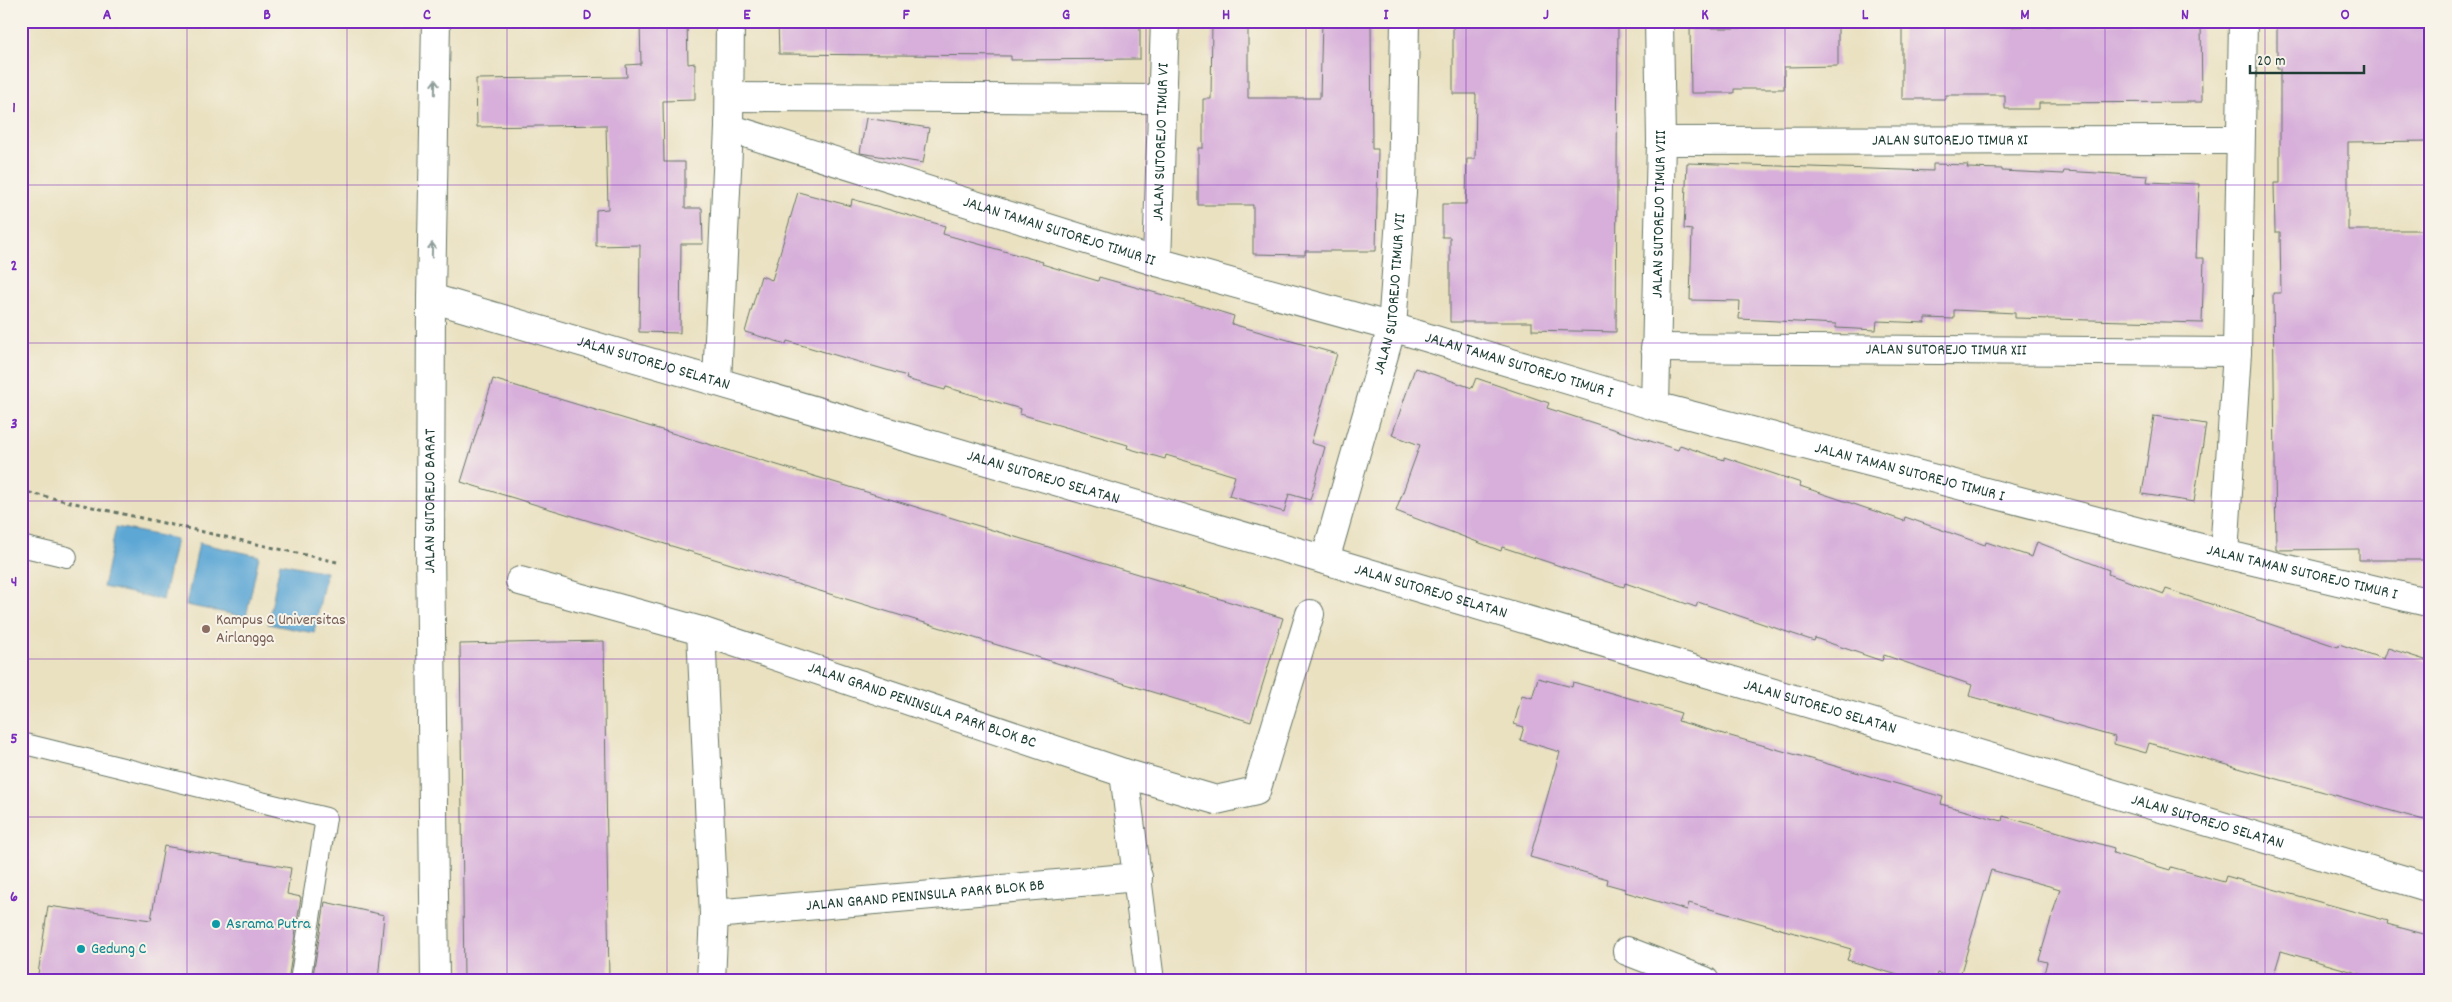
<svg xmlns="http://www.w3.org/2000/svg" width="2452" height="1002" viewBox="0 0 2452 1002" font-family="Dekko,sans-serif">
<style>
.water{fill:#5da7d5;stroke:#3e7284}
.building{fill:#d7afda}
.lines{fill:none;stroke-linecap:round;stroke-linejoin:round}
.service-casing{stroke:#667665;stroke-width:22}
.minor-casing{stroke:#667665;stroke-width:30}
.path{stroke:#667665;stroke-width:3;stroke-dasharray:4 4;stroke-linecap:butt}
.service{stroke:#fff;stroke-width:20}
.minor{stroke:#fff;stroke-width:28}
.oneway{stroke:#8f9e9a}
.grid{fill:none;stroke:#7b2cbf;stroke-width:1;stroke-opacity:0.55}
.education-dot{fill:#8d6e63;stroke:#f7f3e8;stroke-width:2}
.culture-dot{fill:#0f9aa8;stroke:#f7f3e8;stroke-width:2}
.labels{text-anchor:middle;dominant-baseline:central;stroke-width:4;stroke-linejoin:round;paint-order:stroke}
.street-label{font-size:16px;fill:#1f3d34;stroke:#f7f3e8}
.education-label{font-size:16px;fill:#785e54;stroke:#f7f3e8;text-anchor:start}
.culture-label{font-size:16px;fill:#0d838f;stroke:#f7f3e8;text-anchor:start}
.neatline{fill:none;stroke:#7b2cbf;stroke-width:2}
.grid-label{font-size:16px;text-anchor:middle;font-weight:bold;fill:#7b2cbf}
</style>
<rect width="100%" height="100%" fill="#f7f3e8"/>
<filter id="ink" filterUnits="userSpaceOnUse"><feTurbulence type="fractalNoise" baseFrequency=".02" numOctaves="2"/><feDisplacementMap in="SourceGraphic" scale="10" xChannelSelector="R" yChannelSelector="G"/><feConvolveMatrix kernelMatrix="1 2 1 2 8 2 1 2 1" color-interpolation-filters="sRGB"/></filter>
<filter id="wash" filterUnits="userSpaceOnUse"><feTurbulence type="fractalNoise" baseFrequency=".0096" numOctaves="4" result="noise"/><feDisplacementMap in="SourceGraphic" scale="20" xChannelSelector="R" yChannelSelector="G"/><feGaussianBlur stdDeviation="1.12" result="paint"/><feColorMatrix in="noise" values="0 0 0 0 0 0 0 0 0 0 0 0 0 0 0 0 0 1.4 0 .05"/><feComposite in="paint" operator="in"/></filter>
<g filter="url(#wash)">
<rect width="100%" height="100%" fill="#eae1c1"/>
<g class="water">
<polygon points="116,527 176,539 163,600 103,587"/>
<polygon points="199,543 259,556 246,617 186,605"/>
<polygon points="280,563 326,572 314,633 268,624"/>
</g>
<g id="blocks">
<g class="building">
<polygon points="778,21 966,21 966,24 1140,21 1140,59 1011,60 1011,56 779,54"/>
<polygon points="1212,21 1248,21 1248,98 1320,98 1322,21 1371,21 1372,149 1378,149 1376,251 1305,251 1305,255 1253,254 1253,205 1198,205 1198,148 1203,148 1203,99 1211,99"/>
<polygon points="1453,21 1618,21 1616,332 1532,330 1532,322 1450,322 1450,237 1442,237 1442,204 1466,204 1467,159 1475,159 1476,94 1453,94"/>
<polygon points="1798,21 1838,21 1838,66 1784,67 1784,89 1734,89 1734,93 1691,93 1690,28 1743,28 1743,22"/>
<polygon points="2052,21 2097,21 2097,24 2201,21 2202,102 2039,103 2039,109 2005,109 2005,95 1946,95 1946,99 1902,99 1902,22 1946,22 1946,26 1994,27 2052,26"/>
<polygon points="2277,21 2431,21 2431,141 2348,142 2348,230 2431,230 2431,560 2359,560 2359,549 2276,550 2273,293 2281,293 2280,232 2275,232 2274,183 2280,183 2280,68 2277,68"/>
<polygon points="687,22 688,64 695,63 695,100 663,101 664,162 685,162 685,208 702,208 703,244 681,244 680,333 639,332 640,245 596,246 596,210 608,209 606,125 477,127 476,79 627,77 626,65 641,64 640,23"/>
<polygon points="866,118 929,128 923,163 860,153"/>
<polygon points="1687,163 1933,171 1933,164 1968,165 1967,168 2002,169 2002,171 2063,174 2064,171 2148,176 2147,182 2199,184 2196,258 2204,258 2202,323 2015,318 2015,313 1954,310 1954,319 1925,318 1925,323 1877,321 1876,330 1836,328 1836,324 1739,319 1740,301 1690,300 1692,230 1684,229"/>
<polygon points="798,192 851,206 852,199 945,226 943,234 1043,262 1042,264 1098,281 1099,277 1192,303 1234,316 1232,324 1337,354 1311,443 1325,447 1310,500 1289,494 1284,512 1229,496 1235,476 1166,455 1165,459 1127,448 1128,445 1020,414 1021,409 946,387 945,390 906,379 907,376 787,341 786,344 745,332 761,276 772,280"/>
<polygon points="1415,368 1472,388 1476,378 1549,403 1547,408 1678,450 1680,445 1724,460 1724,457 1801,483 1800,486 1904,521 1905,517 1985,545 1986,542 2032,557 2037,542 2109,570 2108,574 2164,594 2166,589 2338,647 2339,644 2384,659 2388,648 2431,662 2431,822 2149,743 2146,753 2114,744 2115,737 1969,696 1972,685 1884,655 1882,661 1815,638 1814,641 1698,602 1696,607 1625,583 1624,587 1502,547 1501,551 1396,511 1420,445 1392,435"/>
<polygon points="493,379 1283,618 1251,722 461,482"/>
<polygon points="2154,416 2206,424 2194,502 2142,494"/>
<polygon points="604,641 609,981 464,981 460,644"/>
<polygon points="1538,678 1572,687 1573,682 1681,713 1678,721 1943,797 1941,804 2002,821 2003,816 2114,848 2113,853 2170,870 2171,867 2224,882 2226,876 2388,921 2387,924 2431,936 2431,981 2385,981 2281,951 2272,981 2042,981 2047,962 2039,960 2060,889 1991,870 1959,979 1937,973 1934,981 1918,981 1847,960 1851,949 1689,903 1687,910 1625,892 1625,889 1607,884 1608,879 1530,857 1560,752 1520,740 1524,727 1514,724 1522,695 1532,698"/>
<polygon points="164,846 291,868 287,894 301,897 288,981 37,981 48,906 151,920"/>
<polygon points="325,902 384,915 378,981 312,981"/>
</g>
</g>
</g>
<g filter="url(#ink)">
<use href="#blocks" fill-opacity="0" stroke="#667665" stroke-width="1"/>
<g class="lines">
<g class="service-casing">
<g id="service">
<polyline points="21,546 67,557"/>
<polyline points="21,743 326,818 300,981"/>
</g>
</g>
<g class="minor-casing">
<g id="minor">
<polyline points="730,97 1162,99"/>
<path id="s1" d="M729 128 1157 262 1392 327 1655 406 2224 554 2431 603"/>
<path id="s2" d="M1661 141 2239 140"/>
<path id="s3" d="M1157 262 1165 21"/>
<path id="s4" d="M431 298 1325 560 2431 888"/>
<path id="s5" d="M1655 348 2237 352"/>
<polyline points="717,381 729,128 730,21"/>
<path id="s6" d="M1655 406 1661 141 1659 21"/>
<polyline points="2224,554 2237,352 2243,21"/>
<path id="s7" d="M1325 560 1392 327 1402 192 1405 21"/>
<path id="s8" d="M520 581 701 631 1124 773 1216 800 1256 791 1310 614"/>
<polyline points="701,631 714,914 711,981"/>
<polyline points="1124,773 1150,981"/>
<path id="s9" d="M714 914 1138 877"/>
<polyline points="1627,951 1705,981"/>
<path id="s10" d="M435 981 430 546 431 298 436 21"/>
</g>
</g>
<polyline class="path" points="21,491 337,562"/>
<use href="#service" class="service"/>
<use href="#minor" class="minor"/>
</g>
<defs><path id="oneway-shaft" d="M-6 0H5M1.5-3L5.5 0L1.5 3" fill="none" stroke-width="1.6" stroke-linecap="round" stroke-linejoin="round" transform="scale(1.25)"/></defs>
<g class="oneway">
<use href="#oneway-shaft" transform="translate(435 87) rotate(-89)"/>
<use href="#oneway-shaft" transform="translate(432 250) rotate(-89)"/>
</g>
</g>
<path class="grid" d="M187 21V981M347 21V981M507 21V981M667 21V981M826 21V981M986 21V981M1146 21V981M1306 21V981M1466 21V981M1626 21V981M1785 21V981M1945 21V981M2105 21V981M2265 21V981M21 185H2431M21 343H2431M21 501H2431M21 659H2431M21 817H2431"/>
<circle class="education-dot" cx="206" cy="629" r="5"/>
<g class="culture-dot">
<circle cx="216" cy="924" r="5"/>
<circle cx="81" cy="949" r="5"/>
</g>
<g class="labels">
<g class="street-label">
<text stroke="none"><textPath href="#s2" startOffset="289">JALAN SUTOREJO TIMUR XI</textPath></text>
<text stroke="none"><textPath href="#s3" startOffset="120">JALAN SUTOREJO TIMUR VI</textPath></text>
<text stroke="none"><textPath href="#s6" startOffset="192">JALAN SUTOREJO TIMUR VIII</textPath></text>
<text stroke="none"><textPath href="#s1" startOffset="346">JALAN TAMAN SUTOREJO TIMUR II</textPath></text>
<text stroke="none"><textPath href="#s7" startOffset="275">JALAN SUTOREJO TIMUR VII</textPath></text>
<text stroke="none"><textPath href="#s5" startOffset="291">JALAN SUTOREJO TIMUR XII</textPath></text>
<text stroke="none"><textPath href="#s4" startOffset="232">JALAN SUTOREJO SELATAN</textPath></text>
<text stroke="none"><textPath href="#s1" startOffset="825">JALAN TAMAN SUTOREJO TIMUR I</textPath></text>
<text stroke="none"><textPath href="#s1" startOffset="1230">JALAN TAMAN SUTOREJO TIMUR I</textPath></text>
<text stroke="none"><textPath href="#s4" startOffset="638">JALAN SUTOREJO SELATAN</textPath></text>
<text stroke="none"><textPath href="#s10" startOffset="480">JALAN SUTOREJO BARAT</textPath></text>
<text stroke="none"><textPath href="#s1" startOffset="1635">JALAN TAMAN SUTOREJO TIMUR I</textPath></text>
<text stroke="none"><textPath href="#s4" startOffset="1042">JALAN SUTOREJO SELATAN</textPath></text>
<text stroke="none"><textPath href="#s8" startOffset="421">JALAN GRAND PENINSULA PARK BLOK BC</textPath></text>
<text stroke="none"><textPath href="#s4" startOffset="1448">JALAN SUTOREJO SELATAN</textPath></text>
<text stroke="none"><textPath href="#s4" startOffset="1852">JALAN SUTOREJO SELATAN</textPath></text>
<text stroke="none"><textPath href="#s9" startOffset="212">JALAN GRAND PENINSULA PARK BLOK BB</textPath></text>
</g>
<g class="education-label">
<text x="216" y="620">Kampus C Universitas<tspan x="216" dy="18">Airlangga</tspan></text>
</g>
<g class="culture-label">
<text x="226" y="924">Asrama Putra</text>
<text x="91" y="949">Gedung C</text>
</g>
</g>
<rect width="2452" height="1002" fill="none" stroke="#f7f3e8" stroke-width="55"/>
<path d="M2250 65v8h114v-8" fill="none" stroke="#1f3d34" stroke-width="2.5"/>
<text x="2257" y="65" font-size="15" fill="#1f3d34" stroke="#f7f3e8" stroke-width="4" paint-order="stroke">20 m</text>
<rect x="28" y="28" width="2396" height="946" class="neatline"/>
<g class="grid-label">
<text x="107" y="19">A</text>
<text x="267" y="19">B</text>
<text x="427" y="19">C</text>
<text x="587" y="19">D</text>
<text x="747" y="19">E</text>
<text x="906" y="19">F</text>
<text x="1066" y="19">G</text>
<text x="1226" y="19">H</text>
<text x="1386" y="19">I</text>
<text x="1546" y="19">J</text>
<text x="1705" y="19">K</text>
<text x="1865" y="19">L</text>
<text x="2025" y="19">M</text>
<text x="2185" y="19">N</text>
<text x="2345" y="19">O</text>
<text x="14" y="112">1</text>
<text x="14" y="270">2</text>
<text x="14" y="428">3</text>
<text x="14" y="586">4</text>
<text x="14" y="743">5</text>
<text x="14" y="901">6</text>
</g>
</svg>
